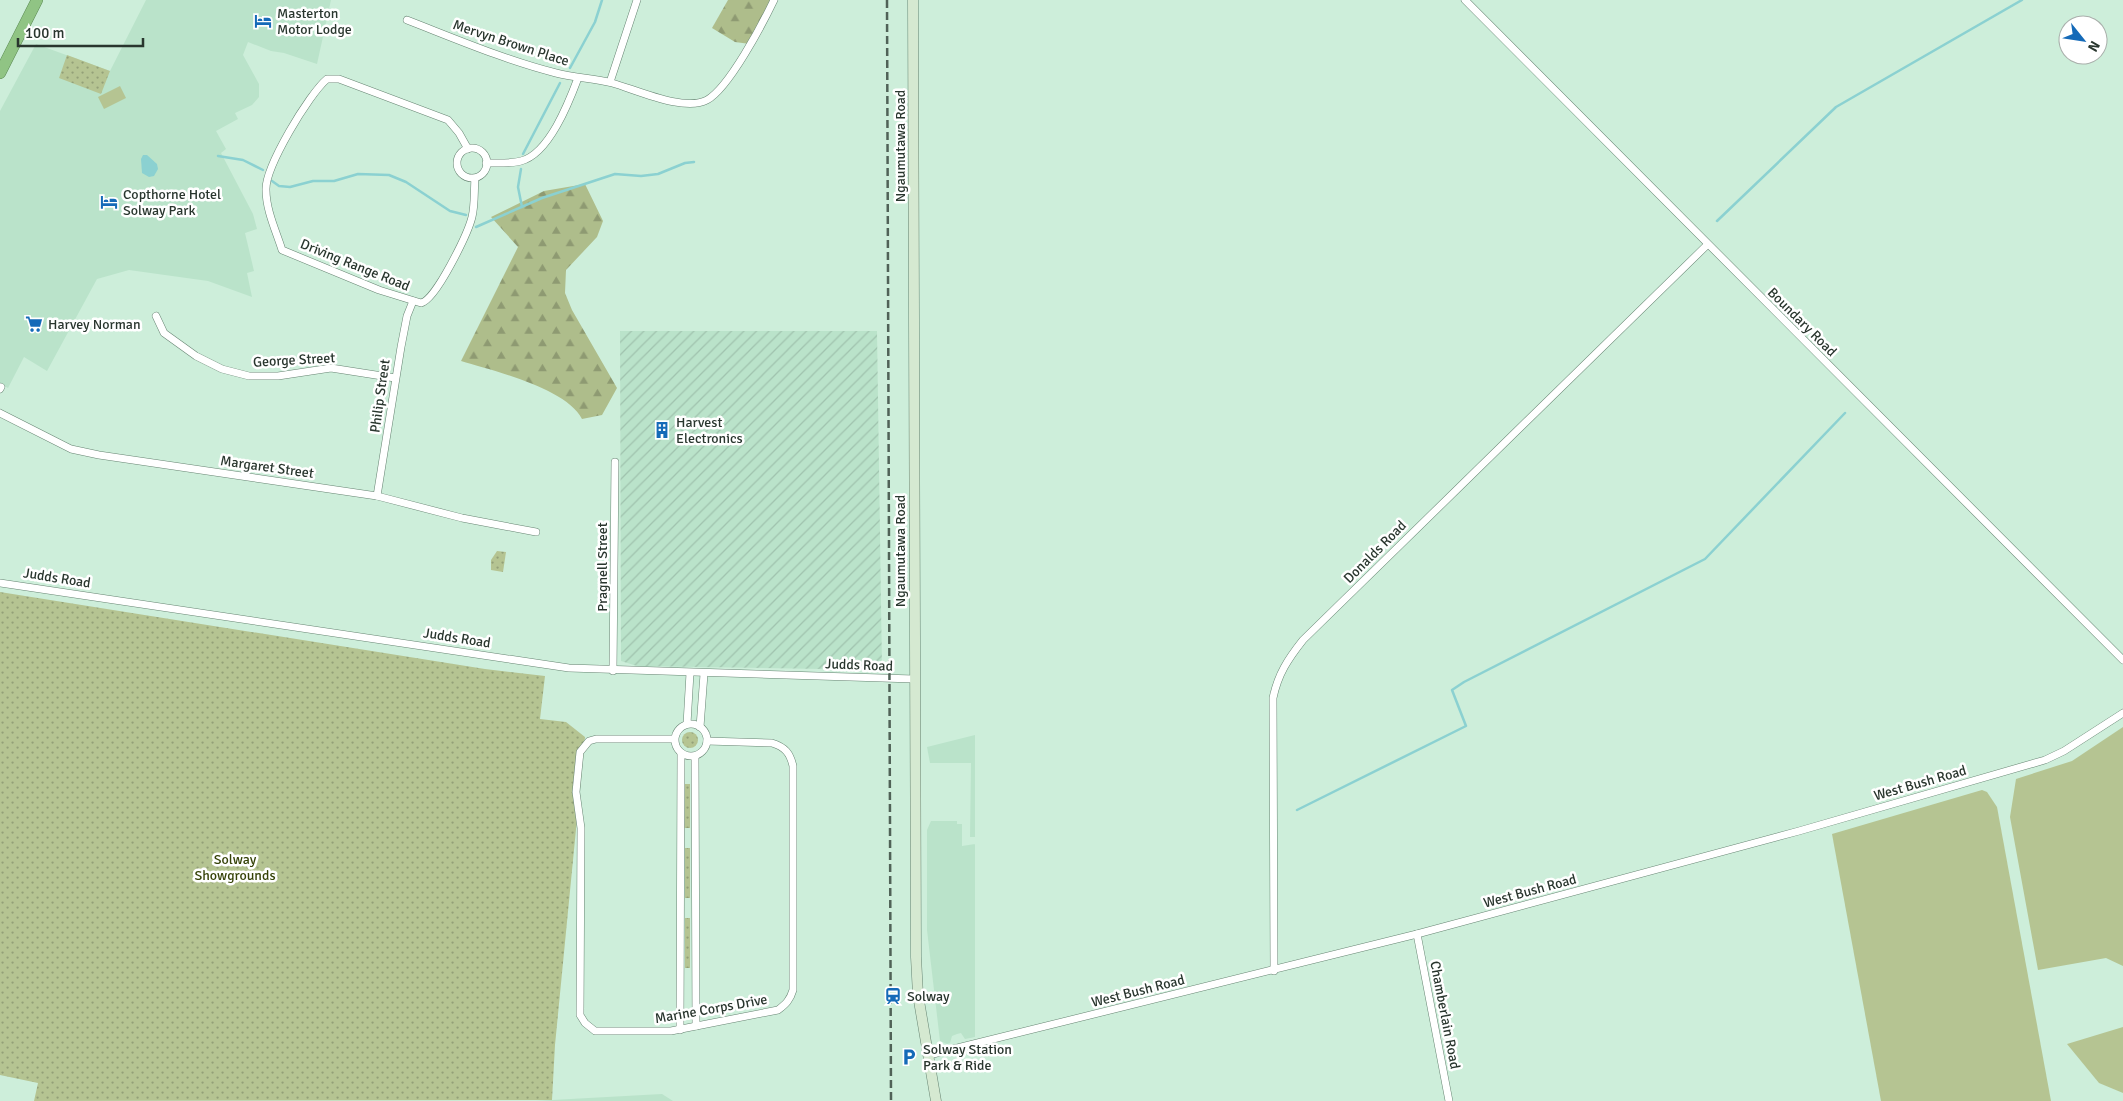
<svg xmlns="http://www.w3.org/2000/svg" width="2123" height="1101" viewBox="0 0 2123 1101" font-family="Signika,sans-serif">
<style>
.built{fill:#bae3ca}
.industrial{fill:url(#industrial-furrows)}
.grass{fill:#b5c492}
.forest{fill:url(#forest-firs)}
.park{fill:url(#park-dots)}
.water{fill:#8bd1d1}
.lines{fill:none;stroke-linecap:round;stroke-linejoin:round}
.stream{stroke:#8bd1d1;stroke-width:2.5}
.minor-casing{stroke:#668472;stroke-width:8}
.secondary-casing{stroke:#668472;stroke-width:11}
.trunk-casing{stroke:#5a8952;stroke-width:12}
.minor{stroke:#fff;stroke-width:7}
.secondary{stroke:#d5e9d1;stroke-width:10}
.trunk{stroke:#90c484;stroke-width:11}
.rail{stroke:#506257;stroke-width:2.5;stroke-dasharray:8 4;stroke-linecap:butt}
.labels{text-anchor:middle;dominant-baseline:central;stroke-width:5;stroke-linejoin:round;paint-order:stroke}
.poi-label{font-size:14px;fill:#29362e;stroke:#fff;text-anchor:start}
.street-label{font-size:14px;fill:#29362e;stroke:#fff}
.park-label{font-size:14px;fill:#354207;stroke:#fff}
</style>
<defs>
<pattern id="industrial-furrows" width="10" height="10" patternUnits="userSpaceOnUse" patternTransform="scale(1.25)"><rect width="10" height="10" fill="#bae3ca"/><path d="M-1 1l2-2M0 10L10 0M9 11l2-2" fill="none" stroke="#a0c3ae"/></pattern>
<pattern id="forest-firs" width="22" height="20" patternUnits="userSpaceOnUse" patternTransform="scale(1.25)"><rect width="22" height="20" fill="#aebd8b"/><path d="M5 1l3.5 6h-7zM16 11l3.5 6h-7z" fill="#8e9a72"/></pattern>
<pattern id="park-dots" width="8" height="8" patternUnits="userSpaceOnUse" patternTransform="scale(1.25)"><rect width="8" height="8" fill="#b5c492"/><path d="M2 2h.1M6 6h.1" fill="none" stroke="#93a078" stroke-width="1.8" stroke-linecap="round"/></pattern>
</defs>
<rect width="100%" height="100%" fill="#cdeeda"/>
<g class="built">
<polygon points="146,0 331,0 317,64 284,53 271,51 248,42 243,55 259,84 259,97 252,105 235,113 238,119 216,131 226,149 221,153 253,214 257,229 245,233 254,271 247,273 252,297 208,281 129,270 97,279 47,371 24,357 8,388 0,384 0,111 36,44 110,71"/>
<polygon points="975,735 975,1037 965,1039 961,1033 957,1034 952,1036 950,1043 947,1044 940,1041 927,930 927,830 931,821 957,821 957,824 962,824 962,846 975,844 975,837 970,837 971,763 930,763 927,747"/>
<polygon points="662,1094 673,1101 536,1101 552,1100"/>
</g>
<polygon class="industrial" points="620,331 877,331 882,670 637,666 621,661"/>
<g class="grass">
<polygon points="120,86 126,98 104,109 98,97"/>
<polygon points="2123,727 2123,966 2106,958 2038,970 2010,817 2016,779 2072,761"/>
<polygon points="1982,790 1987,792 1997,807 2051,1101 1881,1101 1832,834"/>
<polygon points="2123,1027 2123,1093 2099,1083 2067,1044"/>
</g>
<g class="forest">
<polygon points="728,0 777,0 750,44 735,42 712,28"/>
<path d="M585 184 603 221 597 237 566 270 565 293 572 310 617 388 602 415 582 419C566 388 494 371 461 361L518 247 491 217 544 191Z"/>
</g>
<g class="park">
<polygon points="67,55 110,71 101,94 59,78"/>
<polygon points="497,551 506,552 503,572 491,570 491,560"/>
<polygon points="0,592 485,669 545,676 540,719 566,722 585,737 555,1045 552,1100 34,1101 38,1083 0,1075"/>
<circle cx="690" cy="740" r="8"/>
<polygon points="685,784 690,784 690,828 684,828"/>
<rect x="685" y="848" width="5" height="50"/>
<rect x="685" y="918" width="5" height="50"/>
</g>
<polygon class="water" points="143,155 147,155 157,164 158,169 154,176 149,177 142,173 141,159"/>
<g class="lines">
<g class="stream">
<polyline points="570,68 595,22 602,0"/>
<polyline points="523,154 560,83"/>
<polyline points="218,156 243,160 263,170"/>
<polyline points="521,169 518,187 522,207"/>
<polyline points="272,181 279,186 290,187 313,181 334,181 358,174 389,175 406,182 450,211 466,215"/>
<polyline points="1717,221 1836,107 2022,0"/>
<polyline points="476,227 542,198 615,174 641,176 658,174 685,163 694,162"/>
<polyline points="1297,810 1466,726 1452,690 1464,682 1705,559 1845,413"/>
</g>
<g class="minor-casing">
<g id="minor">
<polyline points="1465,0 2123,660"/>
<path d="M407 20C456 39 505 60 556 73 575 78 594 78 612 83 637 90 684 112 707 100 729 88 763 23 774 0"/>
<polyline points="610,82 637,0"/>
<circle cx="472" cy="163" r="15"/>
<path d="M468 149 459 133 448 120 339 79H327C309 94 265 167 266 190 266 210 276 231 282 250L379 290 421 303C436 300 468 233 472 217 475 205 474 190 475 178"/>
<path d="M486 163C498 163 510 164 521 161 549 154 569 102 578 78"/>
<polyline points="156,316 164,333 196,356 222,369 249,376 278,376 331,368 395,378"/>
<polyline points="0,389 1,387"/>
<polyline points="0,413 71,449 99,455 377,496 462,518 536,532"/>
<polyline points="377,496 401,347 407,316 413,301"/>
<polyline points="0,583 569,668 914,679"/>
<polyline points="613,671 615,462"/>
<circle cx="691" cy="740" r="16"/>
<polyline points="687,724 690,673"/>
<polyline points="700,727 704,674"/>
<path d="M674 739H596L589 741 580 752 576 792 581 828 580 1015 585 1023 595 1031H671L778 1010C786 1004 790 1000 793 990V766C790 753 785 747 772 743L707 741"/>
<polyline points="695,756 696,1026"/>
<polyline points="1417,934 1449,1101"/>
<path d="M1274 971 1273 698C1278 674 1288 659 1303 640L1707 245"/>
<polyline points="680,1030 681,754"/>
<polyline points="929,1055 1417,934 1799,831 2045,760 2064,751 2123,713"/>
</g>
</g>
<g class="secondary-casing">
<polyline id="secondary" points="913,0 916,957 918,995 936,1101"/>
</g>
<g class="trunk-casing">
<polyline id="trunk" points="0,73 37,0"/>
</g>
<use href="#minor" class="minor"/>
<use href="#secondary" class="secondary"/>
<use href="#trunk" class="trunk"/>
<polyline class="rail" points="887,0 891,1101"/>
</g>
<defs>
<g id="hotel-bare" transform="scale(1.35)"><path d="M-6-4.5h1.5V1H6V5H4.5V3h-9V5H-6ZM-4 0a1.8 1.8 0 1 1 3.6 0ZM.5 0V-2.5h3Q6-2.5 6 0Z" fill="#156ab8" stroke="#fff" stroke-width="2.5" paint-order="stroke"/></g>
<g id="supermarket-bare" transform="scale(1.35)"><path d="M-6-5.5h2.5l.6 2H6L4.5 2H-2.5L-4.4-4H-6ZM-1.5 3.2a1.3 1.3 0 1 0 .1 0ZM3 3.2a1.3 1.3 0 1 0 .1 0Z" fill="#156ab8" stroke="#fff" stroke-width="2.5" paint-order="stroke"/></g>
<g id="building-bare" transform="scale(1.35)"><path d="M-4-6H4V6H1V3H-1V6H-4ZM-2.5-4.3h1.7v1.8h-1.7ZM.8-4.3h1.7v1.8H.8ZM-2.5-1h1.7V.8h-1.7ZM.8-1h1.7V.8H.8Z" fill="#156ab8" stroke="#fff" stroke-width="2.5" paint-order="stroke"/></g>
<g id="station-bare" transform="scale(1.35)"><path d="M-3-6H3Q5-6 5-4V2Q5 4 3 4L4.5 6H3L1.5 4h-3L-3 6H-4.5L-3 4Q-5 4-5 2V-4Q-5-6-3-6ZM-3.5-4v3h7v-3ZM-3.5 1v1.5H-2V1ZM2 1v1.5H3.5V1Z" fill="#156ab8" stroke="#fff" stroke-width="2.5" paint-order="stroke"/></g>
<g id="parking-bare" transform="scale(1.35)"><path d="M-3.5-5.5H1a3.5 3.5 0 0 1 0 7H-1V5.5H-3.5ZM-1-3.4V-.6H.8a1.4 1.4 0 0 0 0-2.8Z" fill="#156ab8" stroke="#fff" stroke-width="2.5" paint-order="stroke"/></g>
</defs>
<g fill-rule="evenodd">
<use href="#hotel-bare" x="263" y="21"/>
<use href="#hotel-bare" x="109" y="202"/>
<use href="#supermarket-bare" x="34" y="324"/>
<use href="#building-bare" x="662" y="430"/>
<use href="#station-bare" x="893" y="996"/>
<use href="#parking-bare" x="909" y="1057"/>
</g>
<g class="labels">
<g class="poi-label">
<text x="277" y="13">Masterton<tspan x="277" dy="16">Motor Lodge</tspan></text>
<text x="123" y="194">Copthorne Hotel<tspan x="123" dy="16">Solway Park</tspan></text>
<text x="48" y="324">Harvey Norman</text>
<text x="676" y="422">Harvest<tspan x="676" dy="16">Electronics</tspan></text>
<text x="907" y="996">Solway</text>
<text x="923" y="1049">Solway Station<tspan x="923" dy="16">Park &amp; Ride</tspan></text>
</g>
<g class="street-label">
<text transform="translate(511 43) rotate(18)">Mervyn Brown Place</text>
<text transform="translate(900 146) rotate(-90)">Ngaumutawa Road</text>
<text transform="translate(355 265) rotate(22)">Driving Range Road</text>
<text transform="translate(1802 322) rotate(45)">Boundary Road</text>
<text transform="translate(294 360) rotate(-3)">George Street</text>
<text transform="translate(380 396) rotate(-82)">Philip Street</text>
<text transform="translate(267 467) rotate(8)">Margaret Street</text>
<text transform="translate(900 551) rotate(-90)">Ngaumutawa Road</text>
<text transform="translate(1375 552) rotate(-45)">Donalds Road</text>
<text transform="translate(602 567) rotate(-90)">Pragnell Street</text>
<text transform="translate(57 578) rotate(9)">Judds Road</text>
<text transform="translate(457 638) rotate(9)">Judds Road</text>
<text transform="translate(859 665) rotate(2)">Judds Road</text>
<text transform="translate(1920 783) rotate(-16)">West Bush Road</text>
<text transform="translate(1530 891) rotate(-15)">West Bush Road</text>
<text transform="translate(1138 991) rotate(-14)">West Bush Road</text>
<text transform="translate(711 1009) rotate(-10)">Marine Corps Drive</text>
<text transform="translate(1445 1015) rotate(79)">Chamberlain Road</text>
</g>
<g class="park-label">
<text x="235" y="859">Solway<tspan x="235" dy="16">Showgrounds</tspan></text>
</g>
</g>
<g transform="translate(2083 40) rotate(120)"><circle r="24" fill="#ffffff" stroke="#a9afab"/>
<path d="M0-4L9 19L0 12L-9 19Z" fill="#156ab8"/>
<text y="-8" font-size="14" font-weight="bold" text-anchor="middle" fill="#29362e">N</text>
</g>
<path d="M18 38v8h125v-8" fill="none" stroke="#29362e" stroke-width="2.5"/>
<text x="25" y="38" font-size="15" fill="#29362e" stroke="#ffffff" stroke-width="4" paint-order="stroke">100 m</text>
</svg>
